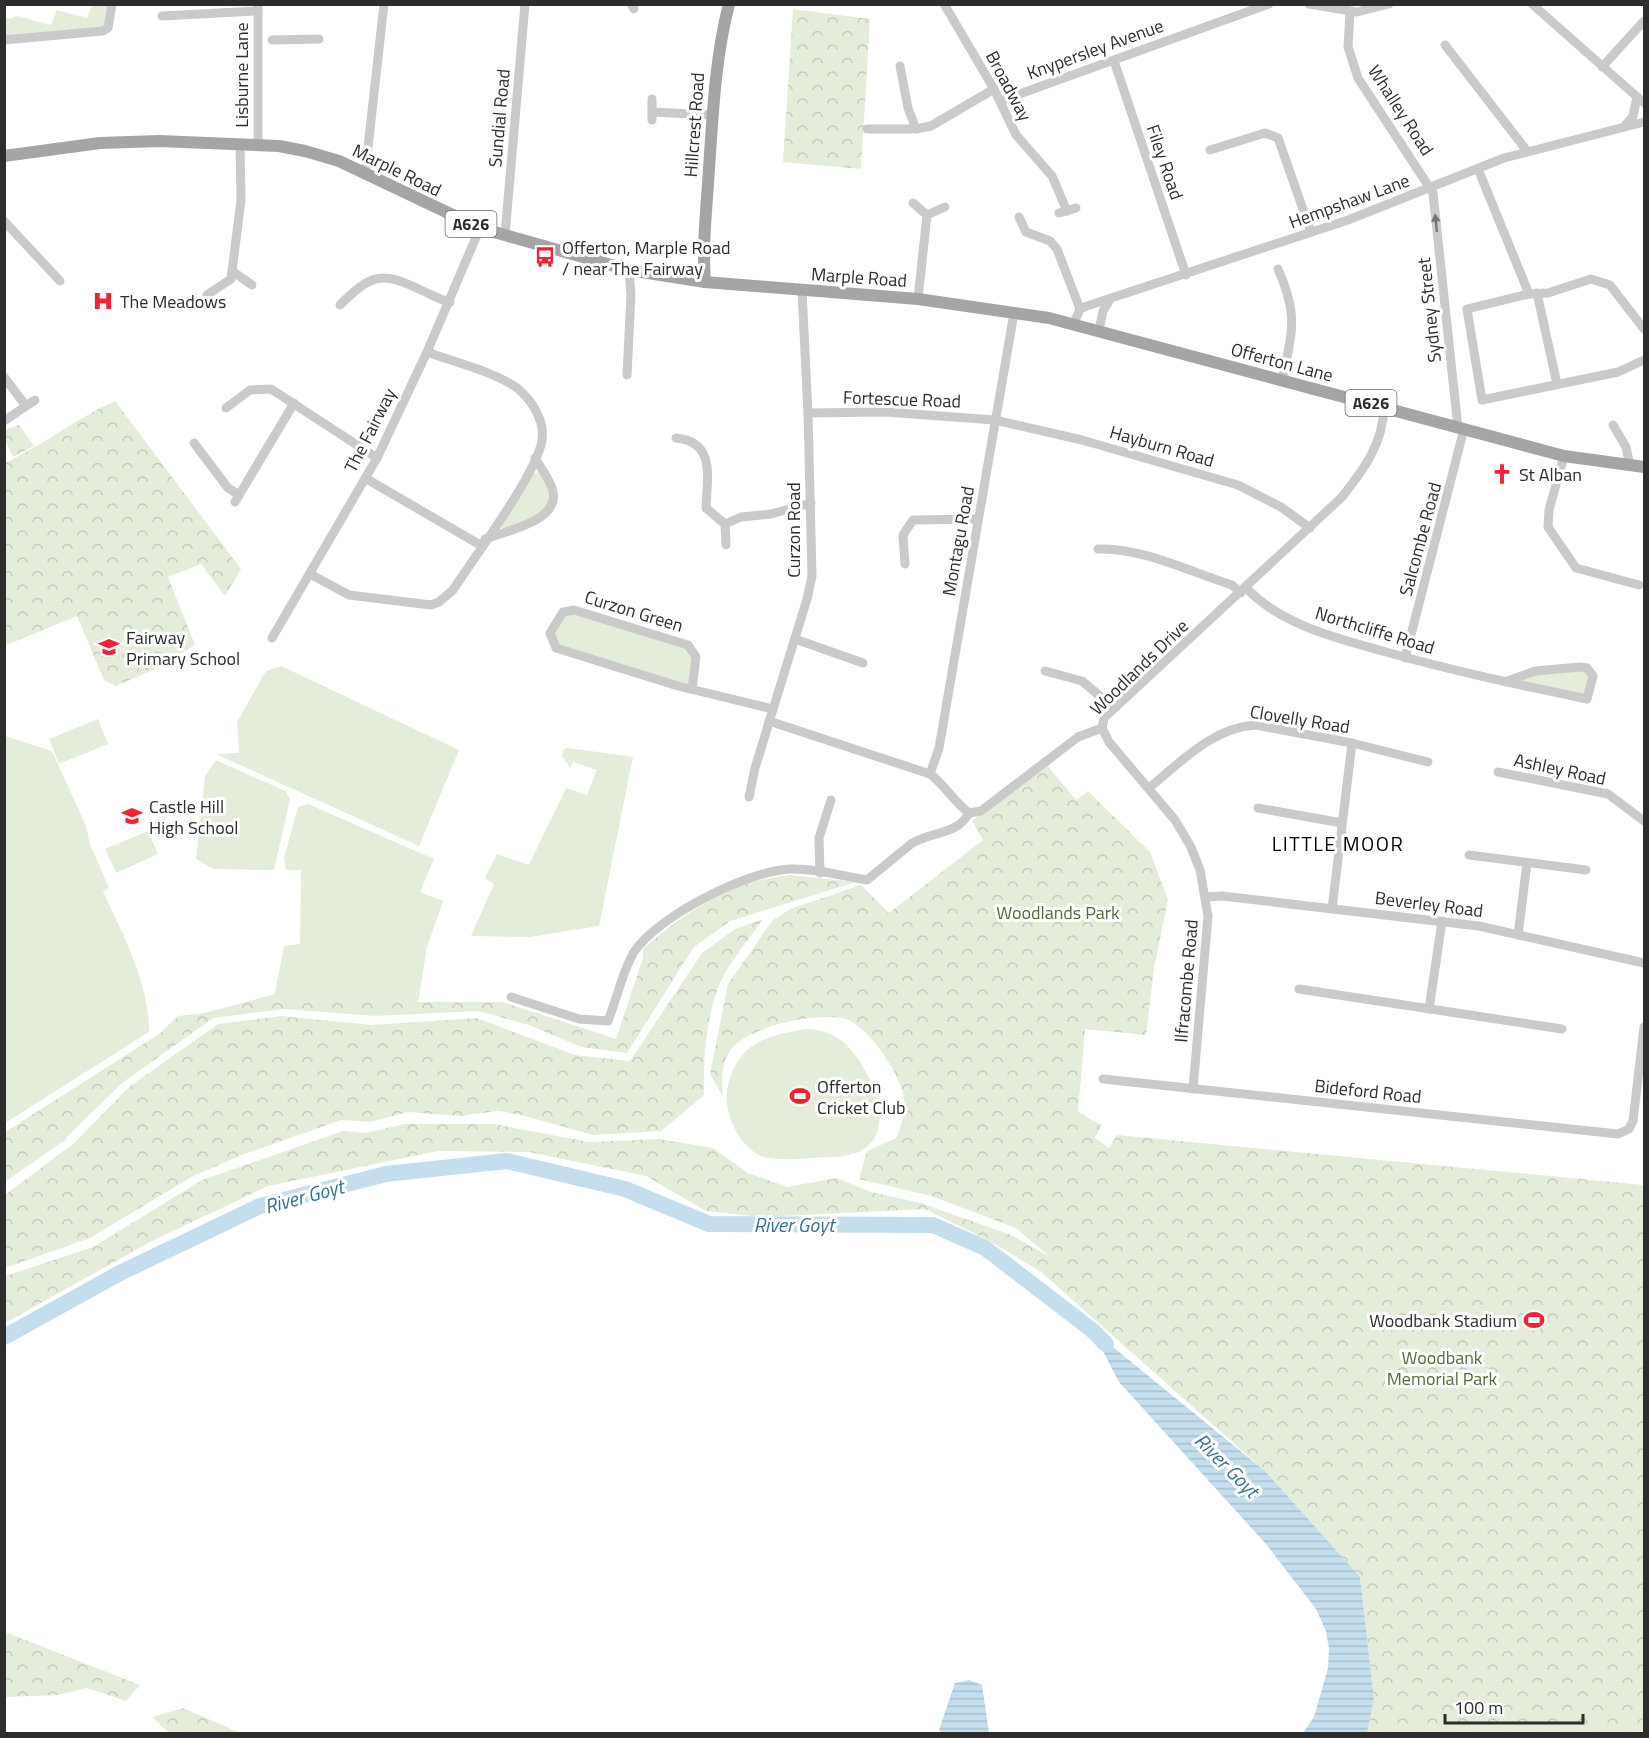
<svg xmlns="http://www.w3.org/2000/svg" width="1649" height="1738" viewBox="0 0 1649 1738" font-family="'Titillium Web',sans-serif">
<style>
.green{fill:#e4ecda}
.forest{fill:url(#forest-crowns)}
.water{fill:url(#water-rules)}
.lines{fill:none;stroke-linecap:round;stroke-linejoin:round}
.river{stroke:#c4deee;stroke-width:16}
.minor{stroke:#cacaca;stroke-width:9}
.major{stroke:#a5a5a5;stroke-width:12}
.oneway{fill:#747474}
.labels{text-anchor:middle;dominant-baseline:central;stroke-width:6;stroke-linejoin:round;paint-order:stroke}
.shield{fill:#fff;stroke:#6c6c6c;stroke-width:1.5}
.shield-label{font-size:16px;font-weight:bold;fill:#2d2d2d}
.street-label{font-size:18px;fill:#2d2d2d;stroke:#fff}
.poi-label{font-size:18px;fill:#2d2d2d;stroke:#fff;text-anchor:start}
.park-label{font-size:18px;fill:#506d37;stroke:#fff}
.neighbourhood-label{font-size:20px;letter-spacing:1.5px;fill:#000;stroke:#fff}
.water-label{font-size:20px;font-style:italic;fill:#357196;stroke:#fff}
</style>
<defs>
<pattern id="forest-crowns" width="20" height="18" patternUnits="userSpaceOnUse" patternTransform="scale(1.5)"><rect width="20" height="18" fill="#e4ecda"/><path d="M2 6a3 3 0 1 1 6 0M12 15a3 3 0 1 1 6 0" fill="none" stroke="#c4cbbb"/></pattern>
<pattern id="water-rules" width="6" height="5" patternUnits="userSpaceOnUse" patternTransform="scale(1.5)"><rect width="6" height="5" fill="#c4deee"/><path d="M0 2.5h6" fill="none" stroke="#a9bfcc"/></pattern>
</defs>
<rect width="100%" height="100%" fill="#fff"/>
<g class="green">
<polygon points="92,5 112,5 108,28 5,40 5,17 10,19 16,16 51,25 57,10 87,18"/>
<path d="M540 472C564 512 535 516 503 530L500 524 531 474Z"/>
<polygon points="568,610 694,651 692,689 556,648 550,633"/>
<polygon points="281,666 459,750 419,846 216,754 239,753 237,722 266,671"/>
<polygon points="1580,667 1592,673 1590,695 1514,684 1535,671"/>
<polygon points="98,719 108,744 59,764 49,739"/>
<path d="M5 736 52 751 86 826 90 844 109 888 103 891C123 936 149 981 149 1032L5 1123Z"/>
<polygon points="569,748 633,757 599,926 530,937 471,936 494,884 485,878 497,854 529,865 566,788 587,795 597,770 573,762 570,768 562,756 564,749"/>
<polygon points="216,760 285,791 290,799 274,870 213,869 196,859 205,776"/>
<polygon points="308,804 434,859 420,892 443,901 427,947 418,1002 302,995 285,1000 274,998 284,946 300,944 301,870 286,870 284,858 298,807"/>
<polygon points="148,831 158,854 116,873 105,849"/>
<path d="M806 1029C833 1029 850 1044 863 1067 879 1092 893 1139 856 1153 842 1158 825 1157 810 1158 796 1159 774 1161 761 1156 739 1146 723 1112 727 1090 737 1043 764 1036 806 1029Z"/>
</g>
<g class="forest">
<polygon points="793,9 870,19 861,169 783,162"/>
<path d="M115 401 241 569 225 596 201 564 168 577 195 645 153 670 116 686 104 680 77 616 4 646 5 463C43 445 77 418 115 401Z"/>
<polygon points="19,425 34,446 13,457 5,440 5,430"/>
<path d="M1046 764 1076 800 1088 791 1150 852 1168 900 1154 968 1146 1035 1085 1029 1078 1112 1101 1125 1095 1138 1109 1148 1117 1135 1644 1185V1733H1367L1374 1699 1360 1577 1265 1471 1041 1272 997 1245 925 1209 762 1217 706 1211 646 1176 529 1152 438 1151 268 1186 152 1241 5 1323V1276L93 1247 202 1180 343 1131 365 1133 405 1124H494L589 1142 659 1139 713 1148 748 1173 787 1187 837 1178 871 1192 921 1203 1011 1235 1050 1257 1016 1228 931 1196 859 1179 867 1151 896 1138C902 1126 905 1111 904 1098 901 1075 867 1024 845 1019 817 1012 757 1025 735 1045 721 1058 721 1080 723 1097L710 1074 728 984 772 921 790 909 861 885 889 913 983 840 972 821Z"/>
<path d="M789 875 856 882 730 921 693 948 627 1053 581 1047 529 1025 478 1011 375 1016 284 1009 213 1018 122 1083 62 1142 5 1182V1132L159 1034 178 1016 205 1013 275 994 274 998 285 1000 302 995 418 1002H503L616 1039 643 958V949C673 922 710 896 749 883 762 879 776 877 789 875Z"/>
<path d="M763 919C750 939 731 959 721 981 706 1015 703 1058 704 1095L661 1131 593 1135 521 1115 499 1111 460 1116 408 1112 370 1122 341 1120 242 1155 193 1176 90 1238 5 1268V1195L73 1144 129 1087 218 1024 281 1016 372 1025 477 1018 575 1055 630 1061 702 953 735 929Z"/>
<polygon points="5,1632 140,1685 126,1701 87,1688 58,1695 5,1697"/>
<polygon points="183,1708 240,1733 169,1733 152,1717"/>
</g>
<g class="water">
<polygon points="1092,1330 1265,1471 1360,1577 1374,1699 1367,1733 1303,1733 1314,1717 1328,1668 1329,1649 1326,1631 1316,1609 1266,1544 1119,1382"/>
<polygon points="969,1680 982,1685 989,1733 943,1733 939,1730 955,1683"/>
</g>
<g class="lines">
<polyline class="river" points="4,1337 120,1273 260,1206 386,1174 507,1161 625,1189 709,1224 933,1225 985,1248 1092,1330 1106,1344"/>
<g class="minor">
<polyline points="631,4 634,9"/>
<polyline points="944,4 994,89 1016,135 1052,176 1067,211"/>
<polyline points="1309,4 1357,12 1389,4"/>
<polyline points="1532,4 1644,103"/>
<polyline points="1350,12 1348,47 1358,78 1433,193 1458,428"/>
<polyline points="162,16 258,11"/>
<polyline points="4,40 103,31 108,28 112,4"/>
<polyline points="272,40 319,39"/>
<polyline points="1445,45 1527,151"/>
<polyline points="1114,61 1186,275"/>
<polyline points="900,66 908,108 916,129"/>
<polyline points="1602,67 1644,21"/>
<polyline points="1000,101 1269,4"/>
<polyline points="652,112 712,115"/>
<polyline points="652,120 652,99"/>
<polyline points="1624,127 1633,116 1637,97"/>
<polyline points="867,129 916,129 931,126 994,89"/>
<polyline points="258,145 258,4"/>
<polyline points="1210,150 1265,133 1278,138 1311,232"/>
<polyline points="1478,169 1529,294"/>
<polyline points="365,174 384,4"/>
<polyline points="913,203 927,215 945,207"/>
<polyline points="1059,213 1076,208"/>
<polyline points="1019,217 1026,232 1050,241 1057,249 1080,309"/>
<polyline points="4,221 60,281"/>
<polyline points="505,235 525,4"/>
<path d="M1278 269C1299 317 1292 332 1282 381"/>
<polyline points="232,271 252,285"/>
<polyline points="1537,293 1557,384"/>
<polyline points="207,295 231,279 241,200 240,144"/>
<polyline points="918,299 927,215"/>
<path d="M340 305C372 273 382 271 423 291 432 295 440 300 450 302"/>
<polyline points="1074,323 1080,309 1087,306 1348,220 1504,158 1644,122"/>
<polyline points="1644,329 1610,285 1591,279 1548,293 1529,294 1467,309 1482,400 1618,372 1644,360"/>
<polyline points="1099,330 1103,311 1109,301"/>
<polyline points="627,375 631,295 629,270"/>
<polyline points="4,377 26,406"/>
<polyline points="226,408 250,390 271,389 377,458"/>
<polyline points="808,413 885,412 995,420 1082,440 1238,485 1281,507 1310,528"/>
<polyline points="4,421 35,400"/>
<polyline points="1613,425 1626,447 1630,466"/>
<path d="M676 438C716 442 707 477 706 508L725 524 741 517 771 514 811 503"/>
<polyline points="194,443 228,488 239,495"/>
<polyline points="1564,456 1549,510 1548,527 1576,568 1639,585"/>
<polyline points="365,478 482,546"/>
<polyline points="235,502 294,403"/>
<polyline points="725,524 726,545"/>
<path d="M485 539C506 531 559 521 553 492 551 480 541 469 535 458"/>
<path d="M1098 549C1140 547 1191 572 1232 585L1241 593"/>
<polyline points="905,564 903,535 913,520 978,519"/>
<path d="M310 574 349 595 431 605 439 602 453 590C473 559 538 472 542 440 545 421 532 400 517 388 495 372 454 362 427 352"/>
<path d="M1246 588C1283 626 1337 638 1386 652 1453 671 1520 685 1587 699L1593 676 1587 668 1580 667 1535 671 1505 682"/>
<polyline points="272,638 377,458 427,352 480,228"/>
<polyline points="795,639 863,663"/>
<polyline points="1405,658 1464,429"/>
<polyline points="1045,671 1082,681 1114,708"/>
<polyline points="692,689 696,657 688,645 574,610 563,612 550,633 556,648 678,686 773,709"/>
<path d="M769 721 930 774C945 785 954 802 969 813"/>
<path d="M1102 728 1104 718 1342 497C1364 469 1383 444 1384 407"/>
<polyline points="1102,728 1109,742 1175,820 1191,847 1200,870 1208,916 1193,1089"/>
<polyline points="1498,772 1608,794 1644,821"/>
<polyline points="930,774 939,748 1014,313"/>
<path d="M1149 788C1181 762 1212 728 1255 725L1352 743 1428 762"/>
<polyline points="749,797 755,768 807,599 812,576 808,413 802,291"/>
<polyline points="1258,808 1342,823"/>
<polyline points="969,813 981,811 1078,737 1102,728"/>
<polyline points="1469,855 1586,870"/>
<polyline points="820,873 819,838 831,800"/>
<polyline points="1206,897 1222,896 1479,926 1644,963"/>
<polyline points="1332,909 1352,743"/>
<polyline points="1518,935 1527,863"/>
<polyline points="1299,989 1562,1029"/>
<path d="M511 997 579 1019 608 1021C616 1001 623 970 634 952 658 916 747 871 790 869 814 868 843 876 867 880L911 844C930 831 957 836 969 813"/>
<polyline points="1429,1009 1442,921"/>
<polyline points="1103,1079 1618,1134 1629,1129 1633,1121 1644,1027"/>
</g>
<g class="major">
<polyline points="4,156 100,143 159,141 279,146 305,151 339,161 480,228 629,270 705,282 918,299 1049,318 1564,456 1644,467"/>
<path d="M705 282C702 243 707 206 709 168 713 112 715 59 729 4"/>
</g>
</g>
<defs><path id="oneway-solid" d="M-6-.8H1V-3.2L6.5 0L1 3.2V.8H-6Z" transform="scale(1.5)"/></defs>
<use class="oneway" href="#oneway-solid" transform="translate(1436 223) rotate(-96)"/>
<defs>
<g id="bus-bare" transform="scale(1.62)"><path d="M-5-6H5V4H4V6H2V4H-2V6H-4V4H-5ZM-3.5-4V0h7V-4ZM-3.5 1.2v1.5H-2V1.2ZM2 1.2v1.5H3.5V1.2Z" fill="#f32131" stroke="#fff" stroke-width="2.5" paint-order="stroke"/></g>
<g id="hospital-bare" transform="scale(1.62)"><path d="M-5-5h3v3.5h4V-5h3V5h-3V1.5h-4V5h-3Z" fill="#f32131" stroke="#fff" stroke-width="2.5" paint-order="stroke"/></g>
<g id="church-bare" transform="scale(1.62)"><path d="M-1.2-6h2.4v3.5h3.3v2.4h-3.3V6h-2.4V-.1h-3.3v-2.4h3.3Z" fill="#f32131" stroke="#fff" stroke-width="2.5" paint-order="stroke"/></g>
<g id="school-bare" transform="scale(1.62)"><path d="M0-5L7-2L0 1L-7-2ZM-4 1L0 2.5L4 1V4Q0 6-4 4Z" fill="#f32131" stroke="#fff" stroke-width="2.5" paint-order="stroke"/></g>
<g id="stadium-bare" transform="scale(1.62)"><path d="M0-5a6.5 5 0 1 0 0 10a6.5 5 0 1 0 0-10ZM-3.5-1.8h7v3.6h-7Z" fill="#f32131" stroke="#fff" stroke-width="2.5" paint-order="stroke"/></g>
</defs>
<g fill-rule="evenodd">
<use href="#bus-bare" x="545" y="257"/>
<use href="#hospital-bare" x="103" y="301"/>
<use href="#church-bare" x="1502" y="474"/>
<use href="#school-bare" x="109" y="647"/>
<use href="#school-bare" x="132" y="816"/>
<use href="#stadium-bare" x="800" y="1096"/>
<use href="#stadium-bare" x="1534" y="1320"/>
</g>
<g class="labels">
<g class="shield">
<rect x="445.5" y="211" width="51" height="26" rx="4.5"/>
<rect x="1345.5" y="390" width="51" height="26" rx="4.5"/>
</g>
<g class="shield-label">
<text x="471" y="224">A626</text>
<text x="1371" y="403">A626</text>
</g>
<g class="street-label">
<text transform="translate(1095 49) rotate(-20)">Knypersley Avenue</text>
<text transform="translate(241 75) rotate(-90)">Lisburne Lane</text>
<text transform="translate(1009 86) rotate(62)">Broadway</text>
<text transform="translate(1401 110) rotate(57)">Whalley Road</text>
<text transform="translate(499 118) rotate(-85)">Sundial Road</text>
<text transform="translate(694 125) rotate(-86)">Hillcrest Road</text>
<text transform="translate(1165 162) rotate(71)">Filey Road</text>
<text transform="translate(397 170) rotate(26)">Marple Road</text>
<text transform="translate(1349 201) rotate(-20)">Hempshaw Lane</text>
<text transform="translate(859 277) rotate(4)">Marple Road</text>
<text transform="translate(1429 310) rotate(-96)">Sydney Street</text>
<text transform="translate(1282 362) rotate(15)">Offerton Lane</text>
<text transform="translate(902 399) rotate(2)">Fortescue Road</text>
<text transform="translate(370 430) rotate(-63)">The Fairway</text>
<text transform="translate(1162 446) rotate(16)">Hayburn Road</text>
<text transform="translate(793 530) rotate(-90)">Curzon Road</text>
<text transform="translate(1420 539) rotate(-75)">Salcombe Road</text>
<text transform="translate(958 541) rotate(-80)">Montagu Road</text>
<text transform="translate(634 611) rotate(17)">Curzon Green</text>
<text transform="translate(1375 630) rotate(17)">Northcliffe Road</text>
<text transform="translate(1139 667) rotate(-44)">Woodlands Drive</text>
<text transform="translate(1300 719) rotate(9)">Clovelly Road</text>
<text transform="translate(1560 769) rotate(12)">Ashley Road</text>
<text transform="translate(1429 904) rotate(7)">Beverley Road</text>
<text transform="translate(1186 981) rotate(-85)">Ilfracombe Road</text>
<text transform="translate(1368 1091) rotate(6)">Bideford Road</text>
</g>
<g class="poi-label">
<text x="562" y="247">Offerton, Marple Road<tspan x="562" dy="21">/ near The Fairway</tspan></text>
<text x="120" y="301">The Meadows</text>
<text x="1519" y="474">St Alban</text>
<text x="126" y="637">Fairway<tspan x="126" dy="21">Primary School</tspan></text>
<text x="149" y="806">Castle Hill<tspan x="149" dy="21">High School</tspan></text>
<text x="817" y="1086">Offerton<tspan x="817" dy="21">Cricket Club</tspan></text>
<text x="1517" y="1320" text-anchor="end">Woodbank Stadium</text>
</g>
<g class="park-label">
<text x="1058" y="912">Woodlands Park</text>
<text x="1442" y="1357">Woodbank<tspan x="1442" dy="21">Memorial Park</tspan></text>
</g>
<g class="neighbourhood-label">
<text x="1338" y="843">LITTLE MOOR</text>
</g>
<g class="water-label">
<text transform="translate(304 1196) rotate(-15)">River Goyt</text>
<text x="794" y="1224">River Goyt</text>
<text transform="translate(1227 1465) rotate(45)">River Goyt</text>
</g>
</g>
<rect width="1649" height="1738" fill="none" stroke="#2d2d2d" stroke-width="12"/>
<path d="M1445 1714v9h138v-9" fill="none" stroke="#2d2d2d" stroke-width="3"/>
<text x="1454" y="1714" font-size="18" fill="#2d2d2d" stroke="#ffffff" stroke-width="4.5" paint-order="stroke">100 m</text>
</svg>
